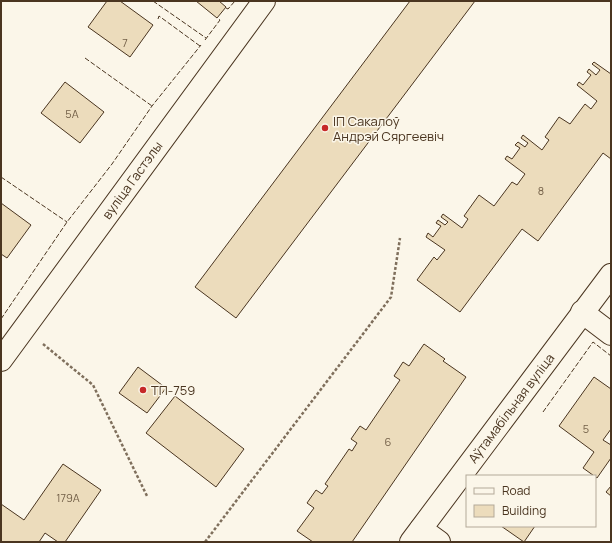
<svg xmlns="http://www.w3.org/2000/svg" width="612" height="543" viewBox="0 0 612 543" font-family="Manrope,sans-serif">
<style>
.building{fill:#ecdcbc;stroke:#4a3520}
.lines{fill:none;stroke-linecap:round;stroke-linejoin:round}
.street-casing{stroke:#4a3520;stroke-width:24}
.path{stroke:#7f6f5c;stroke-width:2.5;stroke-dasharray:3 2;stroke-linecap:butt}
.street{stroke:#fbf6e9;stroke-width:22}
.fence{stroke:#4a3520;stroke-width:1;stroke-dasharray:5 2;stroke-linecap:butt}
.poi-dot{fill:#c62828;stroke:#fbf6e9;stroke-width:1.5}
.labels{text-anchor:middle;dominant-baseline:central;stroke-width:3;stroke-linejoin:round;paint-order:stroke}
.number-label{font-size:11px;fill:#725f47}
.poi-label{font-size:13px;fill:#4a3520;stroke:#fbf6e9;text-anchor:start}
.street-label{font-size:13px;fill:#4a3520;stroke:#fbf6e9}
</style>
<rect width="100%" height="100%" fill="#fbf6e9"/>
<g class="building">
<polygon points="107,1 120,1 153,25 130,57 88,27"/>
<polygon points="196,1 219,1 226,7 217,18"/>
<polygon points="410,1 475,1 236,318 195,287"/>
<polygon points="594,62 611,74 611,159 603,153 538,241 522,229 460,312 417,280 434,257 437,260 445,250 426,237 428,233 433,237 441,226 436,223 438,220 445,225 448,222 441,217 443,214 462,228 468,219 464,216 479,195 494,206 512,182 517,185 525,174 505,159 507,156 512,159 520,148 515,145 518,142 525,147 528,143 521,138 523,135 542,150 549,140 545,137 559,117 570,124 585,104 591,109 597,101 577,85 579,82 583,85 591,75 587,72 589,69 596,75 600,70 592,64"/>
<polygon points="65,82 104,112 80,143 41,113"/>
<polygon points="1,203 31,225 7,258 1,254"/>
<polygon points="424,344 445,359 443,361 466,377 352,542 313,542 297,531 314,508 307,503 316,490 322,494 328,486 325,484 349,449 352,451 357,443 351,439 360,426 366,430 400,380 394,376 403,362 409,366"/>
<polygon points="138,367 166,388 147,413 119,393"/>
<polygon points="594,377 611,389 611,429 603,440 611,445 611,458 597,478 583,468 594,452 559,426"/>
<polygon points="175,396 244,449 216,487 146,433"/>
<polygon points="63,464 101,490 65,542 58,542 45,533 39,542 1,542 1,504 24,520"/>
<polygon points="611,486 611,496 606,492"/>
<polygon points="501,526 535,526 524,542"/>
</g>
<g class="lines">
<g class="street-casing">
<g id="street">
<polyline points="582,312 611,334"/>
<polyline points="1,360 264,1"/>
<polyline points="421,529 439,542"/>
<polyline points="411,542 611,275"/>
</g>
</g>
<g class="path">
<polyline points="43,344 93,385 147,496"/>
<polyline points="205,542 391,297 400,238"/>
</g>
<use href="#street" class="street"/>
<g class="fence">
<polyline points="153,1 206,38"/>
<polyline points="226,8 228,9 235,1"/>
<polyline points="158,19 159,16 200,46"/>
<polyline points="205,40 220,20 218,18"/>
<polyline points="85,58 152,106"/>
<polyline points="1,177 67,222"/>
<polyline points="1,319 67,222 112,164 152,106 201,45"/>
<polyline points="543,412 593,342 611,356"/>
</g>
</g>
<g class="poi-dot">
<circle cx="325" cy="128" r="4"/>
<circle cx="143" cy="390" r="4"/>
</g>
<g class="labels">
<g class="number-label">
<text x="125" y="42">7</text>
<text x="72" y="113">5А</text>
<text x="541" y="190">8</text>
<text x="586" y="428">5</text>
<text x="388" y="441">6</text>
<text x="68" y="497">179А</text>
</g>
<g class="poi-label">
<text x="333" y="121">ІП Сакалоў<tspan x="333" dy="15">Андрэй Сяргеевіч</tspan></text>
<text x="151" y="390">ТП-759</text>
</g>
<g class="street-label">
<text transform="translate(132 180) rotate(-54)">вуліца Гастэлы</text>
<text transform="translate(511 408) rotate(-53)">Аўтамабільная вуліца</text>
</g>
</g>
<rect width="612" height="543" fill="none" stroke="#4a3520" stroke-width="4"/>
<rect x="466" y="475" width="130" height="52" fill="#fbf6e9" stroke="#b4a999"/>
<rect x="474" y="488" width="20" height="6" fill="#fbf6e9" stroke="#b4a999"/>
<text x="502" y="495" font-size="12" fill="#4a3520">Road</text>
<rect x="474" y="505" width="20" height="12" fill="#ecdcbc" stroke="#b4a999"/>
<text x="502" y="515" font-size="12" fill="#4a3520">Building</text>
</svg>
